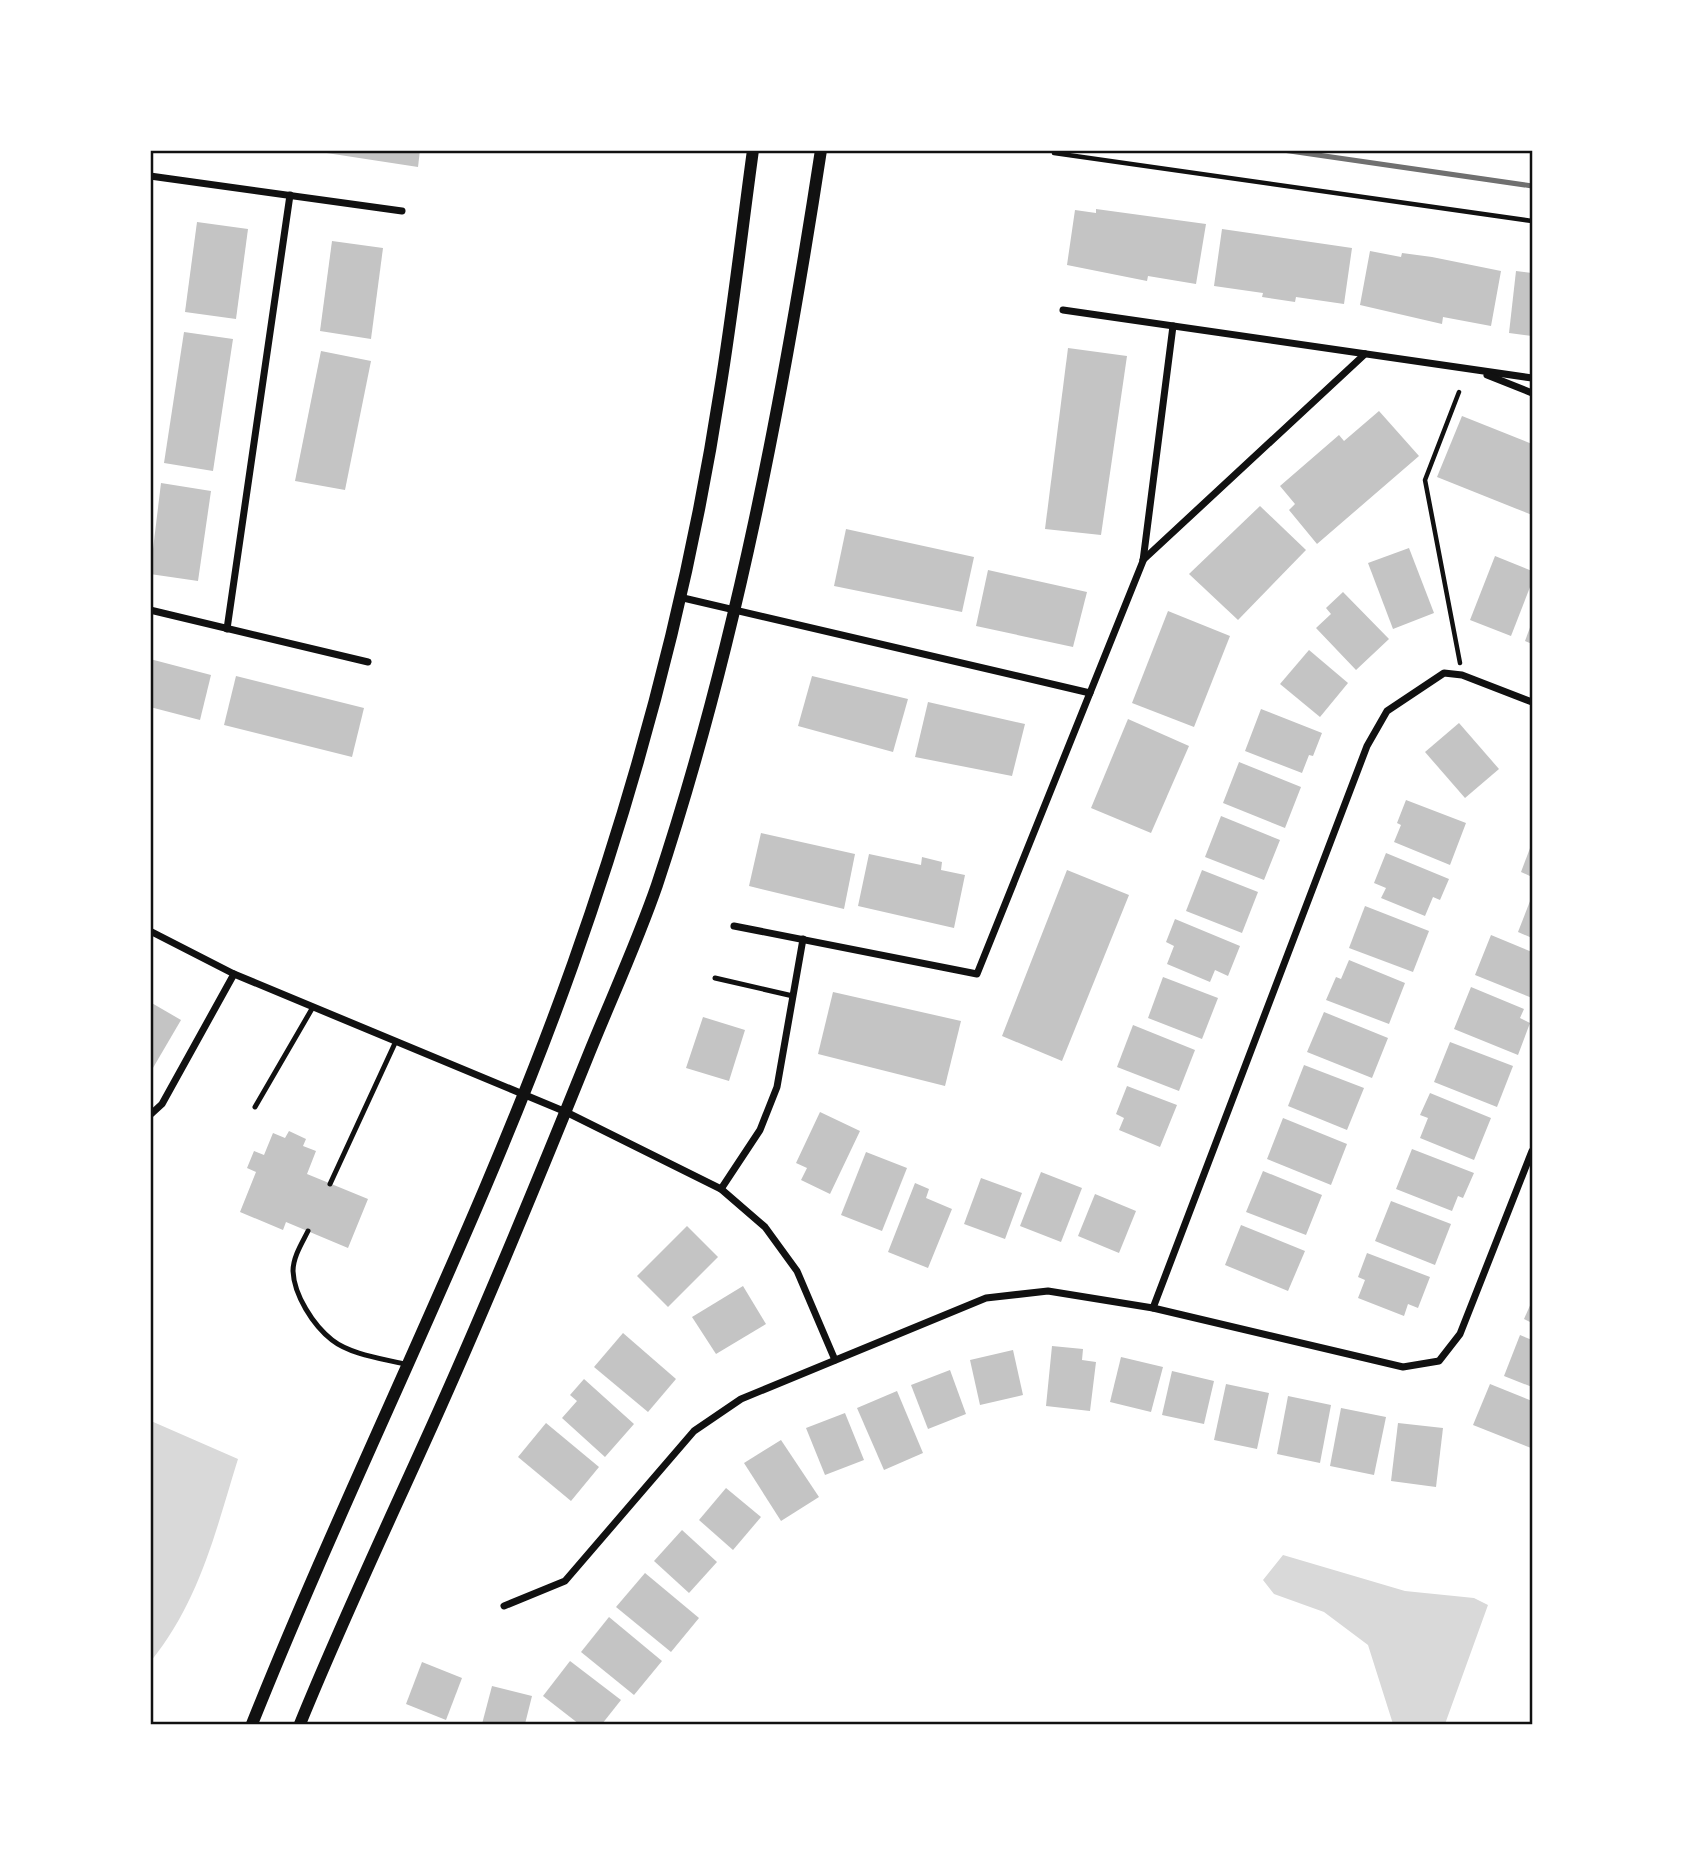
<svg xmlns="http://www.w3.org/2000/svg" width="1683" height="1875" viewBox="0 0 1683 1875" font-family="'Roboto Condensed',sans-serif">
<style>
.water{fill:#d9d9d9}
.building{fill:#c4c4c4}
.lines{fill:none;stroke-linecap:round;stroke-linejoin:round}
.path{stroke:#111;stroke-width:4.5}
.service{stroke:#111;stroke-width:5}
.minor{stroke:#111;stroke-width:7}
.tertiary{stroke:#111;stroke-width:12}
.rail{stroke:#707070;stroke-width:5}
.neatline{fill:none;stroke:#111;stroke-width:2.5}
</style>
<rect width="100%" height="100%" fill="#fff"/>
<g class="water">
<path d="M151 1421 238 1459C215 1533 200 1600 151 1661Z"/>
<polygon points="1283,1555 1405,1591 1474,1598 1488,1605 1445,1724 1393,1724 1368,1645 1324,1612 1274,1594 1263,1580"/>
</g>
<g class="building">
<polygon points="307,150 420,150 418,167"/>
<polygon points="1096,209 1206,224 1196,284 1148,276 1147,281 1067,265 1075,210 1096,213"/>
<polygon points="197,222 248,229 236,319 185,312"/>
<polygon points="1222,229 1352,248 1344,304 1296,297 1295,302 1262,297 1263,293 1214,286"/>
<polygon points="332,241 383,248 371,339 320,331"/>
<polygon points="1370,251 1401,257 1402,253 1432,257 1501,271 1491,326 1443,317 1442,324 1360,305"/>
<polygon points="1516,271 1532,273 1532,336 1509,333"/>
<polygon points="184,332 233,339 213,471 164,463"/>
<polygon points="1068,348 1127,356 1101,535 1045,529"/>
<polygon points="321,351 371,361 345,490 295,481"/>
<polygon points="1379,411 1419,456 1317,544 1289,510 1295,504 1280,486 1339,435 1344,441"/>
<polygon points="1462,416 1532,444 1532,515 1437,477"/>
<polygon points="161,483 211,491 198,581 150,574"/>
<polygon points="1260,506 1306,550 1238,620 1189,574"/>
<polygon points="846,529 974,557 962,612 834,586"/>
<polygon points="1409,548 1434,613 1393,629 1368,563"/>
<polygon points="1495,556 1532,571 1532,582 1511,636 1470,620"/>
<polygon points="988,570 1087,592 1073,647 976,626"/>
<polygon points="1343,592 1389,639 1356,670 1316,628 1331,614 1326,608"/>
<polygon points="1168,611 1230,636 1194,727 1132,703"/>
<polygon points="1532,622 1532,644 1525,641"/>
<polygon points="1309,650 1348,683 1320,717 1280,684"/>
<polygon points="150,659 211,675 200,720 150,707"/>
<polygon points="236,676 364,708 352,757 224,725"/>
<polygon points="812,676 908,699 893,752 798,726"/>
<polygon points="928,702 1025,724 1012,776 915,757"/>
<polygon points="1261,709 1322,733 1313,756 1309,755 1302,773 1245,751"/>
<polygon points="1128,719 1189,746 1151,833 1091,808"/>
<polygon points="1459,723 1499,769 1465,798 1425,752"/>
<polygon points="1239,762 1301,787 1285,828 1223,803"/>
<polygon points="1406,800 1466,823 1450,865 1394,842 1401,825 1397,823"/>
<polygon points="1221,816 1280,840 1264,880 1205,857"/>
<polygon points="761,833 855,854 844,909 749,886"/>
<polygon points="1532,843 1532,877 1521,872"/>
<polygon points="1386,853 1449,879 1440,900 1433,897 1425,916 1381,898 1386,888 1374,883"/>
<polygon points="869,854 921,865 922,857 942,862 941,870 965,875 954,928 858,906"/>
<polygon points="1067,870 1129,895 1062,1061 1002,1036"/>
<polygon points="1202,870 1258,892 1242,933 1186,911"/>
<polygon points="1532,896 1532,938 1518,932"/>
<polygon points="1365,906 1429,931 1413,972 1349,948"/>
<polygon points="1175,919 1240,946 1228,976 1215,970 1210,982 1167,964 1174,946 1166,942"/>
<polygon points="1491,935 1532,952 1532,998 1475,975"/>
<polygon points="1349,960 1405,983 1389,1024 1326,1000 1336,977 1341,979"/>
<polygon points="1163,977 1218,998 1202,1039 1148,1018"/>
<polygon points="1471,987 1524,1009 1520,1018 1530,1023 1518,1055 1454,1029"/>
<polygon points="833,992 961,1021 945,1086 818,1054"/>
<polygon points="150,1002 181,1020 150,1073"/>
<polygon points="1324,1012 1388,1038 1372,1078 1307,1052"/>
<polygon points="703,1017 745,1030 729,1081 686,1068"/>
<polygon points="1133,1025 1195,1050 1179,1091 1117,1067"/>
<polygon points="1450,1042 1513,1066 1497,1107 1434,1082"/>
<polygon points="1304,1065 1364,1088 1347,1130 1288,1106"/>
<polygon points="1127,1086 1177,1105 1160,1147 1119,1130 1124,1118 1116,1114"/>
<polygon points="1430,1093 1491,1118 1474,1160 1420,1138 1428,1118 1420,1115"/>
<polygon points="820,1112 860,1131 830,1194 801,1180 807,1168 796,1163"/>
<polygon points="1283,1118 1347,1144 1331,1185 1267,1159"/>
<polygon points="289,1131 306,1139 303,1146 316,1151 307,1174 368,1199 348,1248 286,1222 283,1230 240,1212 256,1172 247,1168 254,1151 264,1155 273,1133 285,1138"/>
<polygon points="1412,1149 1474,1173 1463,1198 1458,1196 1452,1211 1396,1189"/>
<polygon points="866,1152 907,1168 882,1231 841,1215"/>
<polygon points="1263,1171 1322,1195 1306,1235 1246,1212"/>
<polygon points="1041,1172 1082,1188 1061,1242 1020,1226"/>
<polygon points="981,1178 1022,1193 1005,1239 964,1224"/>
<polygon points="915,1183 929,1189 926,1198 952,1209 928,1268 888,1252"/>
<polygon points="1095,1194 1136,1211 1119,1253 1078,1236"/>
<polygon points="1391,1201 1451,1224 1435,1265 1375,1241"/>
<polygon points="1241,1225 1305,1251 1288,1291 1225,1265"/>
<polygon points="687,1226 718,1257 668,1307 637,1276"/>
<polygon points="1367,1253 1430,1277 1418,1308 1408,1304 1404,1316 1358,1298 1365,1280 1358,1277"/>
<polygon points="743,1286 766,1324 716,1354 692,1317"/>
<polygon points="1532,1301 1532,1323 1524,1319"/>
<polygon points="623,1333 676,1379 648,1412 594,1367"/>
<polygon points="1520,1335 1532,1340 1532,1387 1504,1376"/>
<polygon points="1052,1346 1083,1349 1082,1360 1096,1362 1090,1411 1046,1406"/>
<polygon points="1013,1350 1023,1395 980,1405 970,1360"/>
<polygon points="1121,1357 1163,1367 1151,1412 1110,1402"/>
<polygon points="950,1370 966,1414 928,1429 911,1385"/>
<polygon points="1172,1371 1214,1381 1204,1424 1162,1415"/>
<polygon points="584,1379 634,1424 605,1457 562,1418 577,1401 570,1395"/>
<polygon points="1226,1384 1269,1393 1257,1449 1214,1440"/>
<polygon points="1490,1384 1532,1401 1531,1448 1473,1425"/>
<polygon points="897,1391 923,1453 884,1470 857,1408"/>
<polygon points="1288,1396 1331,1405 1320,1463 1277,1454"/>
<polygon points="1341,1408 1386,1417 1374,1475 1330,1466"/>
<polygon points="845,1413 864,1460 825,1475 806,1428"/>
<polygon points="546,1423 599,1467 571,1501 518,1457"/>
<polygon points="1398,1423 1443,1428 1436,1487 1391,1481"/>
<polygon points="781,1440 819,1497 781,1521 744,1463"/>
<polygon points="726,1488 761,1517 733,1550 699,1520"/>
<polygon points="682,1530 717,1562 689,1593 654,1561"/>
<polygon points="645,1573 699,1618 671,1652 616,1607"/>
<polygon points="609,1617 662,1661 634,1695 581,1652"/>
<polygon points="570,1661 621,1700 602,1724 579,1724 543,1696"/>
<polygon points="422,1662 462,1678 446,1720 406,1704"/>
<polygon points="492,1686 532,1696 525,1724 482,1724"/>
</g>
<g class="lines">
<g class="path">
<polyline points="1054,153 1532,221"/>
<polyline points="1459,392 1425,480 1460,663"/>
</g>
<g class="service">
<polyline points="715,978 793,996"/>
<polyline points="255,1107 313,1007"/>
<polyline points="330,1184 396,1041"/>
<path d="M308 1231C302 1243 293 1257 293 1271 294 1295 313 1325 332 1340 351 1355 385 1359 408 1365"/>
</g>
<g class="minor">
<polyline points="150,176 402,211"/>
<polyline points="1063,310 1532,378"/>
<polyline points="1487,375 1532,393"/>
<polyline points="1143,560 1365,354"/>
<polyline points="679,597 1090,693"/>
<polyline points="150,610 368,662"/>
<polyline points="227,629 290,195"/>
<polyline points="734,926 977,974 1143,561 1173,326"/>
<polyline points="150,931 234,974 566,1112 721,1189 765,1227 797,1271 835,1360"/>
<polyline points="150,1115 162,1104 234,974"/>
<polyline points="721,1189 760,1130 777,1087 803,939"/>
<polyline points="1153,1308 1367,746 1387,711 1444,673 1462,675 1532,702"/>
<polyline points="504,1606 565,1581 694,1431 741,1399 986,1298 1048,1291 1153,1308 1403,1367 1439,1361 1460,1334 1532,1151"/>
</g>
<g class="tertiary">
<path d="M252 1724C354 1469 481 1223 573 964 639 778 690 585 720 390 733 311 742 230 753 150"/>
<path d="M300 1724C341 1623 387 1526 432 1426 487 1304 538 1180 588 1056 611 999 637 943 657 885 736 647 783 398 821 150"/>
</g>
<polyline class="rail" points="1283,150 1532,186"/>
</g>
<rect width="1683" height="1875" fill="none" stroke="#ffffff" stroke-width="304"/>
<rect x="152" y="152" width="1379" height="1571" class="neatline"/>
</svg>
